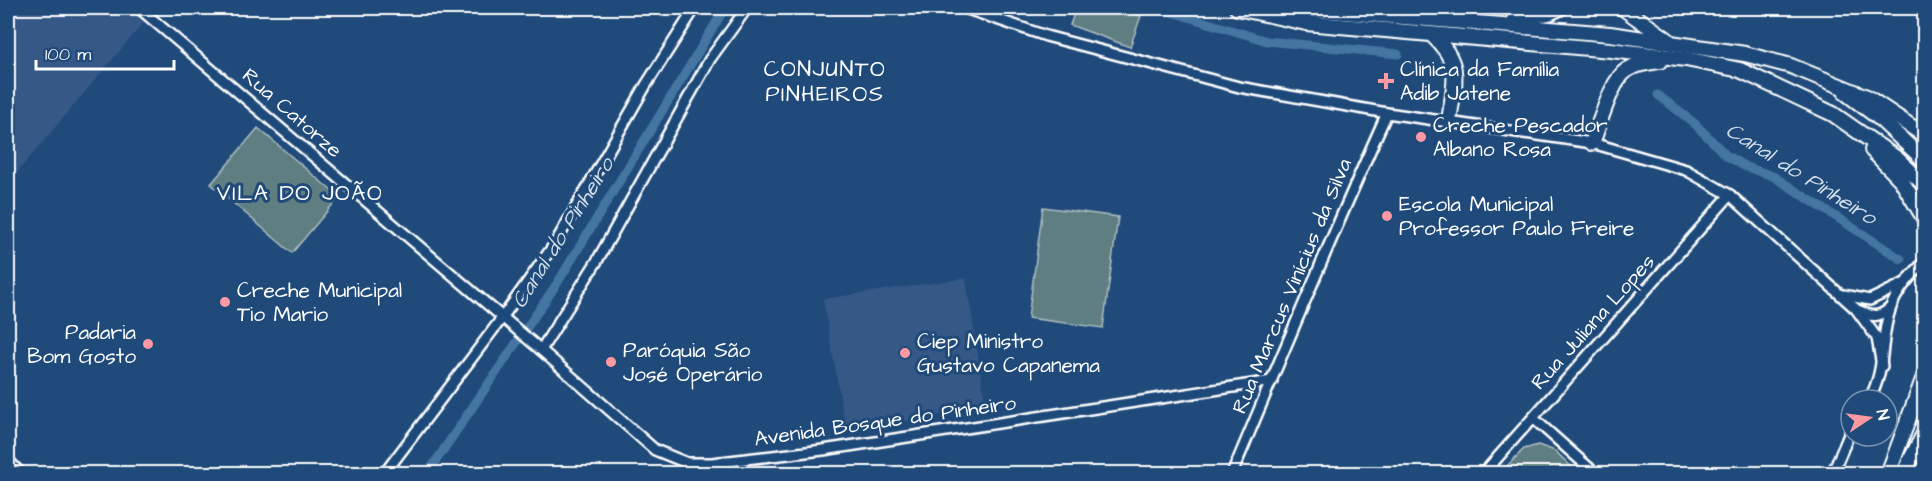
<svg xmlns="http://www.w3.org/2000/svg" width="1932" height="481" viewBox="0 0 1932 481" font-family="'Architects Daughter',sans-serif">
<style>
.built{fill:#355887}
.green{fill:#5e7e82;stroke:#aebec0;stroke-width:1.5}
.lines{fill:none;stroke-linecap:round;stroke-linejoin:round}
.canal{stroke:#4576a2;stroke-width:9}
.minor-casing{stroke:#fff;stroke-width:14}
.highway-casing{stroke:#fff;stroke-width:18}
.minor{stroke:#1f4a7a;stroke-width:9}
.highway{stroke:#1f4a7a;stroke-width:14}
.poi-dot{fill:#ff9aa2;stroke:#1f4a7a;stroke-width:2}
.labels{text-anchor:middle;dominant-baseline:central;stroke-width:6;stroke-linejoin:round;paint-order:stroke}
.poi-label{font-size:21px;fill:#fff;stroke:#1f4a7a;text-anchor:start}
.street-label{font-size:21px;fill:#fff;stroke:#1f4a7a}
.neighbourhood-label{font-size:22px;letter-spacing:1.5px;fill:#fff;stroke:#1f4a7a}
.water-label{font-size:22px;font-style:italic;fill:#d0dde8;stroke:#1f4a7a}
</style>
<rect width="100%" height="100%" fill="#1f4a7a"/>
<filter id="ink" filterUnits="userSpaceOnUse"><feTurbulence type="fractalNoise" baseFrequency=".0167" numOctaves="2"/><feDisplacementMap in="SourceGraphic" scale="12" xChannelSelector="R" yChannelSelector="G"/><feConvolveMatrix kernelMatrix="1 2 1 2 8 2 1 2 1" color-interpolation-filters="sRGB"/></filter>
<g filter="url(#ink)">
<g class="built">
<polygon points="8,8 129,8 145,21 8,183"/>
<polygon points="966,278 986,407 846,431 823,299"/>
</g>
<g class="green">
<polygon points="1076,8 1118,8 1141,16 1130,47 1070,25"/>
<polygon points="258,128 339,197 292,253 211,184"/>
<polygon points="1043,207 1118,217 1103,328 1028,318"/>
<polygon points="1538,445 1555,451 1578,473 1500,473 1524,449"/>
</g>
<g class="lines">
<g class="canal">
<polyline points="1159,8 1267,41 1398,54"/>
<polyline points="1658,95 1694,123 1727,156 1746,167 1773,176 1901,259"/>
<polyline points="427,474 558,282 725,8"/>
</g>
<g class="minor-casing">
<g id="minor">
<polyline points="139,8 541,350 655,450 687,463 712,463 823,450 1272,381"/>
<polyline points="964,8 1046,36 1239,87 1387,113 1592,143 1686,170 1730,195 1856,309 1877,338 1882,366"/>
<polyline points="1844,295 1870,300 1903,284"/>
<path d="M1860 311C1872 318 1880 317 1890 308"/>
<polyline points="541,350 597,261 710,59 747,8"/>
<path d="M1869 400C1887 367 1879 343 1890 310 1896 291 1911 276 1924 262"/>
<polyline points="1533,418 1596,474"/>
<polyline points="8,460 21,474"/>
<polyline points="384,474 502,318 556,242 646,85 695,8"/>
<path d="M1232 474C1283 353 1333 232 1387 113"/>
<polyline points="1483,474 1730,195"/>
<polyline points="1832,474 1851,430"/>
</g>
</g>
<g class="highway-casing">
<g id="highway">
<polyline points="1237,8 1306,23 1611,50 1686,59 1740,70 1833,114 1896,158 1924,184"/>
<polyline points="1295,8 1610,34 1745,54 1791,66 1867,97 1924,135"/>
<polyline points="1623,8 1668,40"/>
<polyline points="1514,20 1549,13 1560,8"/>
<path d="M1433 36C1464 65 1454 83 1449 121"/>
<polyline points="1846,93 1879,118 1924,160"/>
<path d="M1592 143C1600 124 1611 80 1627 70 1637 63 1649 63 1660 61"/>
<polyline points="1872,150 1901,180 1924,218"/>
<polyline points="1888,474 1924,377"/>
<polyline points="1903,474 1924,434"/>
<polyline points="1924,474 1924,473"/>
</g>
</g>
<use href="#minor" class="minor"/>
<use href="#highway" class="highway"/>
</g>
</g>
<g class="poi-dot">
<path d="M1383 72h6v6h6v6h-6v6h-6v-6h-6v-6h6z"/>
<circle cx="1421" cy="137" r="6"/>
<circle cx="1387" cy="216" r="6"/>
<circle cx="225" cy="302" r="6"/>
<circle cx="148" cy="344" r="6"/>
<circle cx="905" cy="353" r="6"/>
<circle cx="611" cy="362" r="6"/>
</g>
<g class="labels">
<g class="poi-label">
<text x="1400" y="69">Clínica da Família<tspan x="1400" dy="24">Adib Jatene</tspan></text>
<text x="1433" y="125">Creche Pescador<tspan x="1433" dy="24">Albano Rosa</tspan></text>
<text x="1399" y="204">Escola Municipal<tspan x="1399" dy="24">Professor Paulo Freire</tspan></text>
<text x="237" y="290">Creche Municipal<tspan x="237" dy="24">Tio Mario</tspan></text>
<text x="136" y="332" text-anchor="end">Padaria<tspan x="136" dy="24">Bom Gosto</tspan></text>
<text x="917" y="341">Ciep Ministro<tspan x="917" dy="24">Gustavo Capanema</tspan></text>
<text x="623" y="350">Paróquia São<tspan x="623" dy="24">José Operário</tspan></text>
</g>
<g class="street-label">
<text transform="translate(292 113) rotate(41)">Rua Catorze</text>
<text transform="translate(1292 286) rotate(-67)">Rua Marcus Vinícius da Silva</text>
<text transform="translate(1593 322) rotate(-48)">Rua Juliana Lopes</text>
<text transform="translate(885 421) rotate(-8)">Avenida Bosque do Pinheiro</text>
</g>
<g class="neighbourhood-label">
<text x="825" y="69">CONJUNTO<tspan x="825" dy="25">PINHEIROS</tspan></text>
<text x="300" y="193">VILA DO JOÃO</text>
</g>
<g class="water-label">
<text transform="translate(1801 174) rotate(32)">Canal do Pinheiro</text>
<text transform="translate(563 233) rotate(-58)">Canal do Pinheiro</text>
</g>
</g>
<rect width="1932" height="481" fill="none" stroke="#1f4a7a" stroke-width="30"/>
<rect x="15" y="15" width="1902" height="451" fill="none" stroke="#fff" stroke-width="2" filter="url(#ink)"/>
<g transform="translate(1869 418) rotate(77)"><circle r="28" fill="#1f4a7a" stroke="#7992af" stroke-width="1.5"/>
<path d="M0-4.5L10 22L0 15L-10 22Z" fill="#ff9aa2"/>
<text y="-9" font-size="16" font-weight="bold" text-anchor="middle" fill="#ffffff">N</text>
</g>
<path d="M36 60v9h138v-9" fill="none" stroke="#ffffff" stroke-width="3"/>
<text x="45" y="60" font-size="18" fill="#ffffff" stroke="#1f4a7a" stroke-width="4.5" paint-order="stroke">100 m</text>
</svg>
